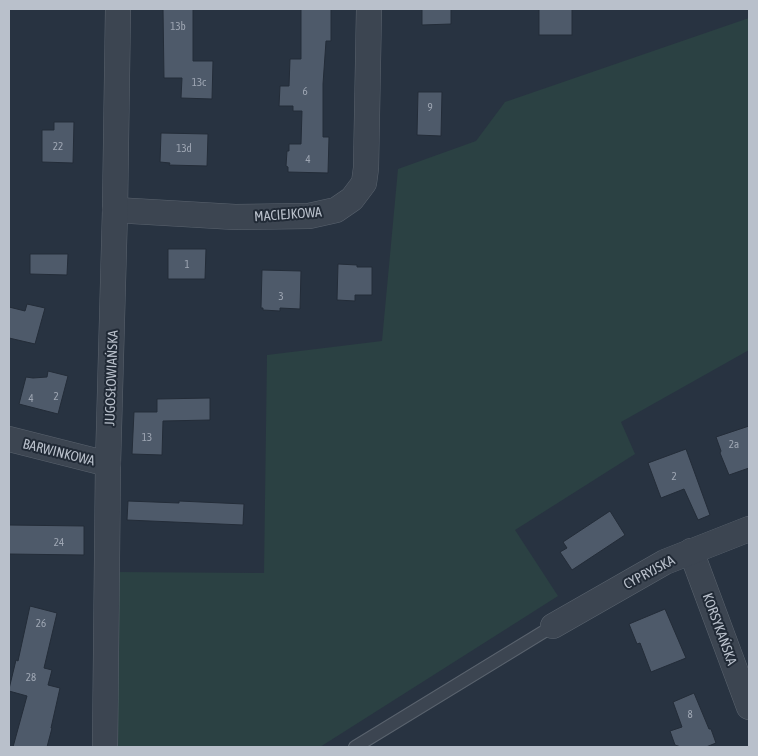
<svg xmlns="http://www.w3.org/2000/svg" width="758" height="756" viewBox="0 0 758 756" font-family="'Asap Condensed',sans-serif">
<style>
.green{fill:#2b4143}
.building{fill:#4e5a6a;stroke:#232c38}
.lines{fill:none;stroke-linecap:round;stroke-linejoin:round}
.lane-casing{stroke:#5a636e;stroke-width:14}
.street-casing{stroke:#5a636e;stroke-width:26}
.lane{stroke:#3c4551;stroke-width:12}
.street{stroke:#3c4551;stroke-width:25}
.labels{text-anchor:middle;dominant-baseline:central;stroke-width:4;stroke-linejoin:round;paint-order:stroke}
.number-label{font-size:11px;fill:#9ea6b3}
.street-label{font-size:14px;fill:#b9c0cb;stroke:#212a36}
</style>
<rect width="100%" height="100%" fill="#283341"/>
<polygon class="green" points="749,18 749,350 621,422 635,454 515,530 558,596 320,747 114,747 117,572 264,573 267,355 382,341 398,169 476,141 505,102"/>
<g class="building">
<polygon points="163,9 193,9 193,61 213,61 212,99 181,98 182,78 164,78"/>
<polygon points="301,9 331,9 331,41 326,41 323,84 323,137 329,137 328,173 288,172 288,167 286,166 287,151 289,151 289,144 301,144 302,111 293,111 293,106 279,106 280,86 289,86 290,59 301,59"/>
<polygon points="422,9 451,9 451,24 422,25"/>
<rect x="539" y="9" width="33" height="26"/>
<polygon points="418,92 442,92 441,136 417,135"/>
<polygon points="54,122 74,122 73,163 42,162 42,130 54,130"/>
<polygon points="161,133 208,134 207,166 169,165 170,163 160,162"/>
<polygon points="168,249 206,249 205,279 168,279"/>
<polygon points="30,254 68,254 67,275 30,274"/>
<polygon points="338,264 357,265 357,267 372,267 372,295 355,295 355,301 337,300"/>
<polygon points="262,270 301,271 300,309 280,308 280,311 263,310 263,308 261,308"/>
<polygon points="27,304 45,308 35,344 9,338 9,307 25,311"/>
<polygon points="48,371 68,376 58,414 19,404 26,377 33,378 47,377"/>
<polygon points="210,398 210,420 163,421 162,455 132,454 134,412 157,412 157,399"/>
<polygon points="749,426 749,468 729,475 720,453 721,451 716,437"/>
<polygon points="686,449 710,515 698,520 684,489 661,498 648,463"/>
<polygon points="128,501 179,503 179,501 244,504 243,525 127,520"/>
<polygon points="610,511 625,535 572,570 560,552 567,548 563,542"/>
<polygon points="9,525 84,526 84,555 9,554"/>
<polygon points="30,606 57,613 44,668 52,670 48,685 60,688 51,728 52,728 47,747 13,747 27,696 9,691 9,689 16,660 18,661"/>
<polygon points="665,609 686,658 651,672 640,643 637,644 629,624"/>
<polygon points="694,693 709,729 711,729 716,743 706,747 681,747 675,745 670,731 682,727 673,702"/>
</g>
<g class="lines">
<g class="lane-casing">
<polyline id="lane" points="355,747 553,626"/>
</g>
<g class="street-casing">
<g id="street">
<polyline points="115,210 235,217 309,216 336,210 352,199 364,183 366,168 369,9"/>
<polyline points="9,439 108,464"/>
<polyline points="691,551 749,707"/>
<polyline points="553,626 665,562 749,529"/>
<polyline points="105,747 108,464 115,210 118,9"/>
</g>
</g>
<use href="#lane" class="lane"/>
<use href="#street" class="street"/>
</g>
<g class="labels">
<g class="number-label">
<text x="178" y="26">13b</text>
<text x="199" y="82">13c</text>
<text x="305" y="91">6</text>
<text x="430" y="107">9</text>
<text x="58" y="146">22</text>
<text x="184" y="148">13d</text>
<text x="308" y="159">4</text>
<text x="187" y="264">1</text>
<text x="281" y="296">3</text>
<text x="56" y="396">2</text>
<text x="31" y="398">4</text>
<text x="147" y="437">13</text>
<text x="734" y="444">2a</text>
<text x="674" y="476">2</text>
<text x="59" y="542">24</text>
<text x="41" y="623">26</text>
<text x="31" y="677">28</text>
<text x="690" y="714">8</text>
</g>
<g class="street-label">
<text transform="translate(288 214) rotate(-4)">MACIEJKOWA</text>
<text transform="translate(111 378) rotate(-88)">JUGOSŁOWIAŃSKA</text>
<text transform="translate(59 452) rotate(14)">BARWINKOWA</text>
<text transform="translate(649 572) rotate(-28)">CYPRYJSKA</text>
<text transform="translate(720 629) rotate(70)">KORSYKAŃSKA</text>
</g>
</g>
<rect width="758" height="756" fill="none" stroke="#b9c0cb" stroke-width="20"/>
</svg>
